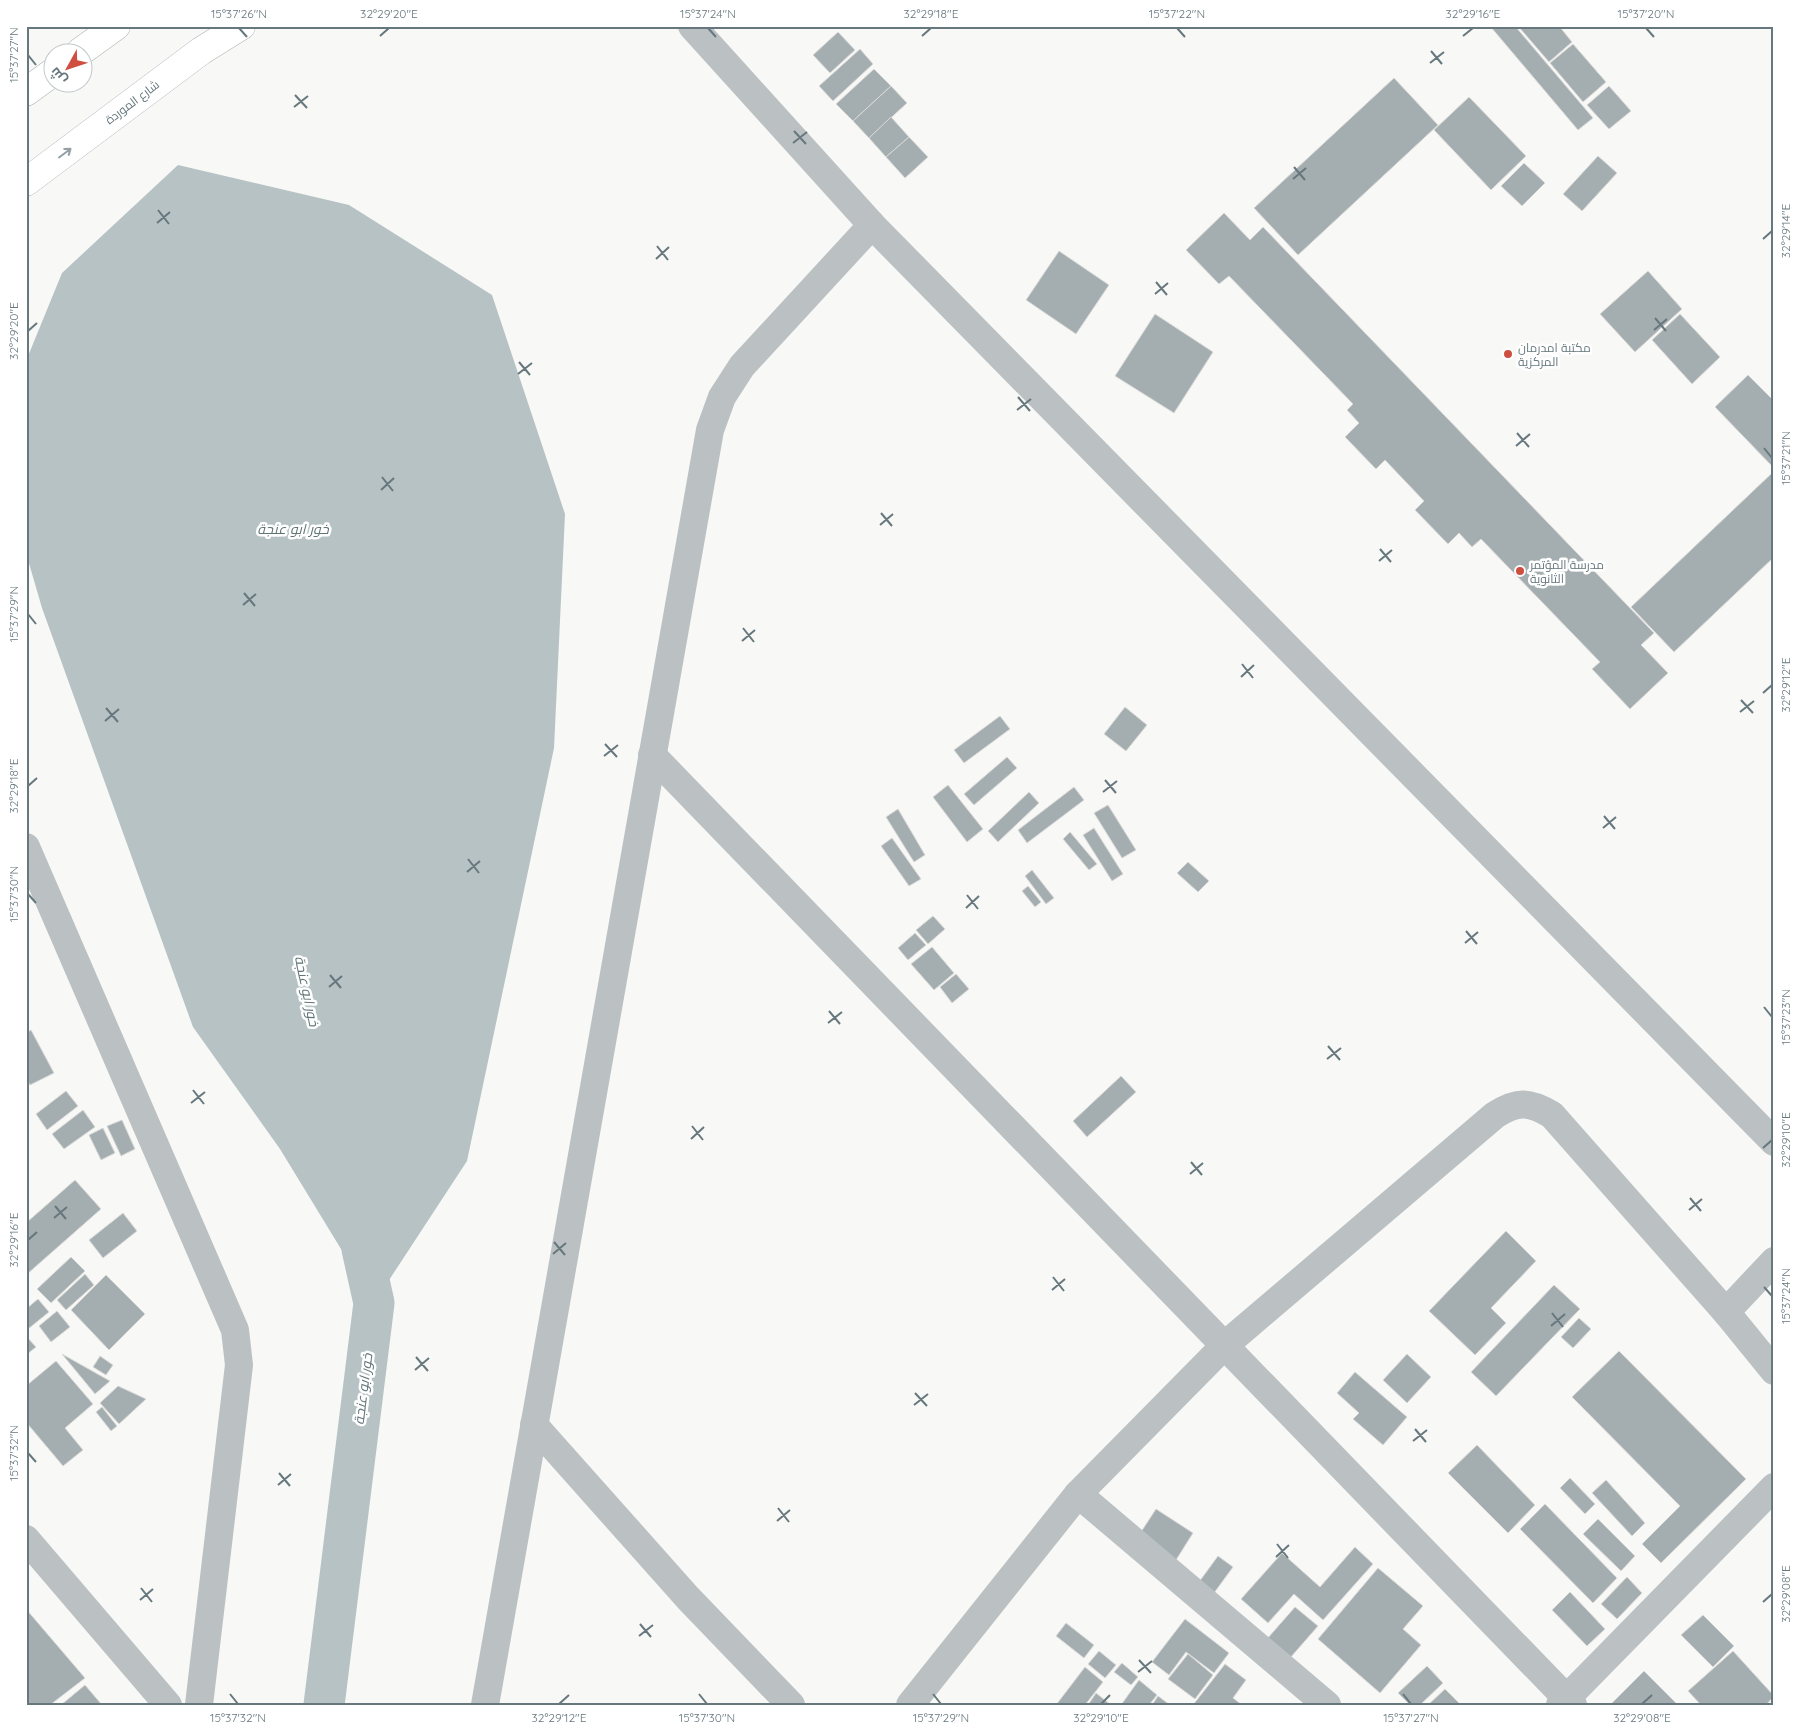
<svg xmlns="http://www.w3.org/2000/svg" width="1800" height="1731" viewBox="0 0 1800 1731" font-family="Quicksand,Cairo,sans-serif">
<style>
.water{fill:#b6c2c4}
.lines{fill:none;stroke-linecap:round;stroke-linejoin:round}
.canal{stroke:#b6c2c4;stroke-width:41}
.building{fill:#a4adb0;stroke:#dadad8}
.primary-casing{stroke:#b0b5b8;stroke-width:29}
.street{stroke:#bbc1c3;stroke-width:28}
.primary{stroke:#fff;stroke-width:28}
.oneway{stroke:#94a0a4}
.ticks{fill:none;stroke:#66777d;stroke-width:2}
.poi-dot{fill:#ce4e40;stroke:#fff;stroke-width:2}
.labels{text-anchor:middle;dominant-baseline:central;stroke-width:5;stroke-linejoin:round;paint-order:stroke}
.street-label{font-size:12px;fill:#66777d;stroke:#fff}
.poi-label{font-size:12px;fill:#66777d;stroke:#fff;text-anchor:start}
.water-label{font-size:14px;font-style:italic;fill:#617578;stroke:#fff}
.neatline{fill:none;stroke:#66777d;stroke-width:2}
.ticks-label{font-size:12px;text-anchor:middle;fill:#66777d}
</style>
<rect width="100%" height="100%" fill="#f8f8f6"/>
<polygon class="water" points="178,165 349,205 492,295 565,514 554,748 467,1161 374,1303 280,1149 193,1027 42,608 26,553 26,361 62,273"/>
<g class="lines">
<polyline class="canal" points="324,1705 374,1303 362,1249"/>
</g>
<g class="building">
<polygon points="1490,26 1515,26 1593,118 1578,130"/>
<polygon points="1518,26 1559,26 1572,42 1549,62"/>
<polygon points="838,32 855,50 830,73 813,55"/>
<polygon points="1573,44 1606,82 1583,102 1550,63"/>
<polygon points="860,49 873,64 833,101 819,86"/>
<polygon points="874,69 891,86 853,121 836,104"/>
<polygon points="1394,78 1438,125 1298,255 1254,208"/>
<polygon points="891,86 907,103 869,138 853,121"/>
<polygon points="1609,86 1631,111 1609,129 1587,105"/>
<polygon points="1469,97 1526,156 1491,190 1434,130"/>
<polygon points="891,117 909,137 886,157 869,138"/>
<polygon points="909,137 928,157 905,178 886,157"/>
<polygon points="1598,156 1617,173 1582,211 1563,194"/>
<polygon points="1524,163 1545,183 1522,206 1501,186"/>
<polygon points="1224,213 1250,240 1263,227 1654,633 1641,645 1668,673 1630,709 1592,669 1600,662 1481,539 1472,547 1459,533 1448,544 1415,510 1424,501 1385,460 1376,469 1345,437 1359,423 1347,410 1353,404 1229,276 1219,284 1186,250"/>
<polygon points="1059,251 1109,285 1076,334 1026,300"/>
<polygon points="1648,271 1682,309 1635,352 1600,314"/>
<polygon points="1155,314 1213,352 1174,413 1115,376"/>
<polygon points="1680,314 1720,357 1692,384 1652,340"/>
<polygon points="1748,375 1774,401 1774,462 1771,465 1715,407"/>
<polygon points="1771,474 1774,477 1774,557 1674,652 1631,607"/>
<polygon points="1125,707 1147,725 1126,751 1104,734"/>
<polygon points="1000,716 1010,729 964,763 954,750"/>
<polygon points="1007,757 1017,768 974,805 964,794"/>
<polygon points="948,785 983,829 967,842 933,797"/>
<polygon points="1074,787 1084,800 1027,843 1018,830"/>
<polygon points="1029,792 1039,803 998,842 988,831"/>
<polygon points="1108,805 1136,850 1122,858 1094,813"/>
<polygon points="898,809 925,855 914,862 886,817"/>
<polygon points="1094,828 1123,874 1112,881 1083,835"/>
<polygon points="1070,832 1097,864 1089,870 1063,839"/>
<polygon points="892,838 921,879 909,886 881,846"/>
<polygon points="1188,862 1209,881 1198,892 1177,873"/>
<polygon points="1032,870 1054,898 1046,904 1025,876"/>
<polygon points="1028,886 1041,902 1035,907 1022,891"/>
<polygon points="933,916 945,929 928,944 916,930"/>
<polygon points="915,933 926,945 908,960 898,948"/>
<polygon points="932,947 954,973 934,990 911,964"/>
<polygon points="956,974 969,989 952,1003 940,987"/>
<polygon points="31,1030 54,1073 30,1085 26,1078 26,1033"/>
<polygon points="1121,1076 1136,1092 1087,1137 1073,1121"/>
<polygon points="66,1091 78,1106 47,1130 36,1114"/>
<polygon points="83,1110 95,1127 64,1149 52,1134"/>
<polygon points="122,1120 135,1149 121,1156 107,1126"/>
<polygon points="103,1128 115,1153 101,1160 89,1135"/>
<polygon points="75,1180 101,1209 26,1275 26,1223"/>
<polygon points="123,1213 137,1231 103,1258 89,1240"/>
<polygon points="1506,1231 1536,1261 1491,1308 1506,1323 1475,1355 1429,1311"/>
<polygon points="71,1257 85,1271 51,1303 37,1289"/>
<polygon points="85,1274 94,1285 66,1310 57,1300"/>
<polygon points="106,1275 145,1314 109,1350 71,1310"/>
<polygon points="1554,1285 1580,1309 1496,1396 1471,1372"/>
<polygon points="38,1299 49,1312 28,1329 26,1327 26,1309"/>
<polygon points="57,1311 70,1327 51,1342 39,1326"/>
<polygon points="1579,1318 1591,1329 1573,1348 1561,1337"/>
<polygon points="26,1336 36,1347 26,1355"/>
<polygon points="1619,1351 1746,1479 1661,1563 1642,1544 1680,1506 1572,1397"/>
<polygon points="62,1354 110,1381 95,1394"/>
<polygon points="1407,1354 1431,1377 1407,1403 1383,1380"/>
<polygon points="100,1356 113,1365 106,1375 93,1367"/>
<polygon points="56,1361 93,1404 65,1428 83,1450 63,1466 26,1422 26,1386"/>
<polygon points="1355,1372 1407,1417 1383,1445 1353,1419 1359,1413 1337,1393"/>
<polygon points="118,1386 146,1399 119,1424 100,1403"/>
<polygon points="102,1407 117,1426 111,1431 96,1412"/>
<polygon points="1477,1445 1535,1505 1508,1533 1448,1473"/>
<polygon points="1570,1478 1595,1504 1585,1514 1560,1488"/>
<polygon points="1606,1480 1645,1523 1632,1536 1592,1493"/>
<polygon points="1545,1504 1617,1578 1593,1603 1520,1529"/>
<polygon points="1156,1509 1193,1533 1176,1560 1139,1535"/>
<polygon points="1598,1519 1635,1556 1621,1571 1583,1534"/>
<polygon points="1355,1547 1373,1564 1323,1620 1294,1594 1268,1623 1241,1599 1282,1553 1320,1587"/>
<polygon points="1218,1556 1233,1567 1214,1593 1199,1582"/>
<polygon points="1378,1568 1423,1606 1403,1629 1421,1645 1380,1693 1318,1639"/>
<polygon points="1627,1577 1642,1593 1617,1619 1601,1604"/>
<polygon points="1570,1592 1605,1629 1587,1646 1552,1610"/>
<polygon points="1295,1607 1318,1626 1290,1658 1267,1639"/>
<polygon points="26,1609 85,1678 50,1705 28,1705 26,1703"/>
<polygon points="1703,1615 1734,1646 1713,1667 1681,1635"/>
<polygon points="1185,1619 1229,1653 1214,1673 1186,1652 1169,1675 1152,1662"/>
<polygon points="1066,1623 1094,1645 1084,1658 1056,1636"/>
<polygon points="1099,1651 1116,1665 1105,1678 1088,1664"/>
<polygon points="1733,1651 1774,1696 1766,1705 1701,1705 1688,1691"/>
<polygon points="1188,1654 1213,1675 1195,1699 1168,1679"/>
<polygon points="1122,1663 1138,1677 1131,1685 1114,1672"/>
<polygon points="1225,1664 1246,1680 1233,1698 1242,1705 1193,1705"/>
<polygon points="1427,1666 1443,1683 1420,1705 1410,1705 1398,1693"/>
<polygon points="1085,1667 1103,1682 1085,1705 1056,1705"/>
<polygon points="1644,1671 1676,1703 1674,1705 1610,1705"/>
<polygon points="1139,1680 1157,1695 1149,1705 1121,1705"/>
<polygon points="85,1685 102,1705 61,1705"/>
<polygon points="1445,1689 1461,1705 1428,1705"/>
<polygon points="1096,1693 1111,1705 1088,1705"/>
<polygon points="1158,1696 1170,1705 1152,1705"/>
</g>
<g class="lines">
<g class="primary-casing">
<g id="primary">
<polyline points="80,52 116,26"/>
<polyline points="26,92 52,73"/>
<polyline points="26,182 201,51 241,26"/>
</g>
</g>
<g class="street">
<polyline points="692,26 872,225 1774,1142"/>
<polyline points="652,755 1573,1705"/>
<polyline points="26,847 235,1330 239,1365 199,1705"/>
<polyline points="1726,1312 1774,1261"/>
<polyline points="534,1425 688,1598 791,1705"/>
<polyline points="1078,1494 1327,1705"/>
<polyline points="26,1539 168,1705"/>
<polyline points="485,1705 710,430 722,397 742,366 872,225"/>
<path d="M910 1705 1078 1494 1225 1345 1495 1115C1517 1101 1529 1101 1552 1115L1726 1312 1774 1371"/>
<polyline points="1560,1705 1774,1487"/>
</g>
<use href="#primary" class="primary"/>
</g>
<defs><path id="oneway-shaft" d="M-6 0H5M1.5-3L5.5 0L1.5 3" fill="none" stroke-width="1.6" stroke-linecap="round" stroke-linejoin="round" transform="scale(1.25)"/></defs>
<use class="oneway" href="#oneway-shaft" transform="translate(65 153) rotate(-37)"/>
<path class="ticks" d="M239 28 247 37M708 28 716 37M1177 28 1185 37M1646 28 1654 37M380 36 389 28M922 36 931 28M1463 36 1473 28M1431 51 1442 64M28 55 36 65M1430 63 1444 52M295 95 307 108M294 107 308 96M794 131 806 144M793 143 807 132M1294 167 1305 180M1293 179 1306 168M158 210 169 224M157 223 170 212M1763 239 1772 231M657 246 668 260M656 259 669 247M1156 282 1167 295M1155 294 1168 283M1655 318 1666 331M1654 330 1667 319M28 331 37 323M519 362 530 375M518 374 532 363M1018 397 1030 411M1017 410 1031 399M1517 433 1529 447M1516 446 1530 434M1764 448 1772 458M382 477 393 491M381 490 394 478M881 513 892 526M880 525 893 514M1380 549 1391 562M1379 561 1392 550M244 593 255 606M243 605 256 594M28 614 36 624M743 628 754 642M742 641 755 630M1242 664 1253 678M1241 677 1254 665M1763 693 1772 685M1741 700 1753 713M106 708 118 722M1740 712 1754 701M105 721 119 709M605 744 617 757M604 756 618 745M1105 780 1116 793M28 786 37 778M1103 792 1117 781M1604 816 1615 829M1603 828 1616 817M468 859 479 873M467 872 480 861M28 894 36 903M967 895 978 909M966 908 979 896M1466 931 1477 944M1465 943 1478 932M330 975 341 988M329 987 342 976M1764 1007 1772 1017M829 1011 840 1024M828 1023 842 1012M1328 1046 1340 1060M1327 1059 1341 1048M193 1090 204 1104M191 1103 205 1092M692 1126 703 1140M691 1139 704 1127M1763 1148 1772 1140M1191 1162 1202 1175M1190 1174 1203 1163M1690 1198 1701 1211M55 1206 66 1219M1689 1210 1702 1199M54 1218 67 1207M28 1240 37 1232M554 1242 565 1255M553 1254 566 1243M1053 1277 1064 1291M1764 1287 1772 1296M1052 1290 1065 1279M1552 1313 1563 1327M1551 1326 1565 1314M416 1357 428 1371M415 1370 429 1358M915 1393 927 1406M914 1405 928 1394M1415 1429 1426 1442M1413 1441 1427 1430M28 1453 36 1462M279 1473 290 1486M278 1485 291 1474M778 1508 789 1522M777 1521 790 1510M1277 1544 1288 1558M1276 1557 1289 1545M141 1588 152 1602M140 1600 153 1589M1763 1602 1772 1594M640 1624 651 1637M639 1636 653 1625M1139 1660 1151 1673M1138 1672 1152 1661M230 1694 238 1704M699 1694 707 1704M933 1694 941 1704M1403 1694 1411 1704M559 1704 569 1695M1101 1704 1110 1695M1642 1704 1652 1695"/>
<g class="poi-dot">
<circle cx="1508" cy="354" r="5"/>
<circle cx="1520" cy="571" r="5"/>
</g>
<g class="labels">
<g class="street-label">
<text transform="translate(132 102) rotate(-37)">شارع الموردة</text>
</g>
<g class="poi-label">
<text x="1518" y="347">مكتبة امدرمان<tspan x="1518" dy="14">المركزية</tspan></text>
<text x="1530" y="564">مدرسة المؤتمر<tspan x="1530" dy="14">الثانوية</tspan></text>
</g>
<g class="water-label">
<text x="293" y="529">خور ابو عنجة</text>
<text transform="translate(307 991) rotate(78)">خور ابو عنجة</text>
<text transform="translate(363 1389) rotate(-83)">خور ابو عنجة</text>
</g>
</g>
<rect width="1800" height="1731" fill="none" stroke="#ffffff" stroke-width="55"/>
<g transform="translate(68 68) rotate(230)"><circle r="24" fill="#ffffff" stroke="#c2c9cb"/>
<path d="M0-4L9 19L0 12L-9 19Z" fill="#ce4e40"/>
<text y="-8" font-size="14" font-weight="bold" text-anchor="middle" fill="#66777d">ش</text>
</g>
<rect x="28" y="28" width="1744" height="1676" class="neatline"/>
<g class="ticks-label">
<text x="239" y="18">15°37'26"N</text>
<text x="389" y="18">32°29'20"E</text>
<text x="708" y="18">15°37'24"N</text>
<text x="931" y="18">32°29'18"E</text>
<text x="1177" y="18">15°37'22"N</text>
<text x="1473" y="18">32°29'16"E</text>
<text x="1646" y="18">15°37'20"N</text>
<text transform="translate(14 55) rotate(-90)" y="4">15°37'27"N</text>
<text transform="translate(1786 231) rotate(-90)" y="4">32°29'14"E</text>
<text transform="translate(14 331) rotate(-90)" y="4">32°29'20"E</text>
<text transform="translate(1786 458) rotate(-90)" y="4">15°37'21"N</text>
<text transform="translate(14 614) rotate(-90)" y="4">15°37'29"N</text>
<text transform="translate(1786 685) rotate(-90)" y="4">32°29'12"E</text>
<text transform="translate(14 786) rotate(-90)" y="4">32°29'18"E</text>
<text transform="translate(14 894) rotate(-90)" y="4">15°37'30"N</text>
<text transform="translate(1786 1017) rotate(-90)" y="4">15°37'23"N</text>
<text transform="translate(1786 1140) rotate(-90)" y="4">32°29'10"E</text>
<text transform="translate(14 1240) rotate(-90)" y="4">32°29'16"E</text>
<text transform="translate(1786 1296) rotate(-90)" y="4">15°37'24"N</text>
<text transform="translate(14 1453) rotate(-90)" y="4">15°37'32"N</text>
<text transform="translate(1786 1594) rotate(-90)" y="4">32°29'08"E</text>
<text x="238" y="1722">15°37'32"N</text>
<text x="559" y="1722">32°29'12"E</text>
<text x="707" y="1722">15°37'30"N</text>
<text x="941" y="1722">15°37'29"N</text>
<text x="1101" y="1722">32°29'10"E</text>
<text x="1411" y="1722">15°37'27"N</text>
<text x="1642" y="1722">32°29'08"E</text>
</g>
</svg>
